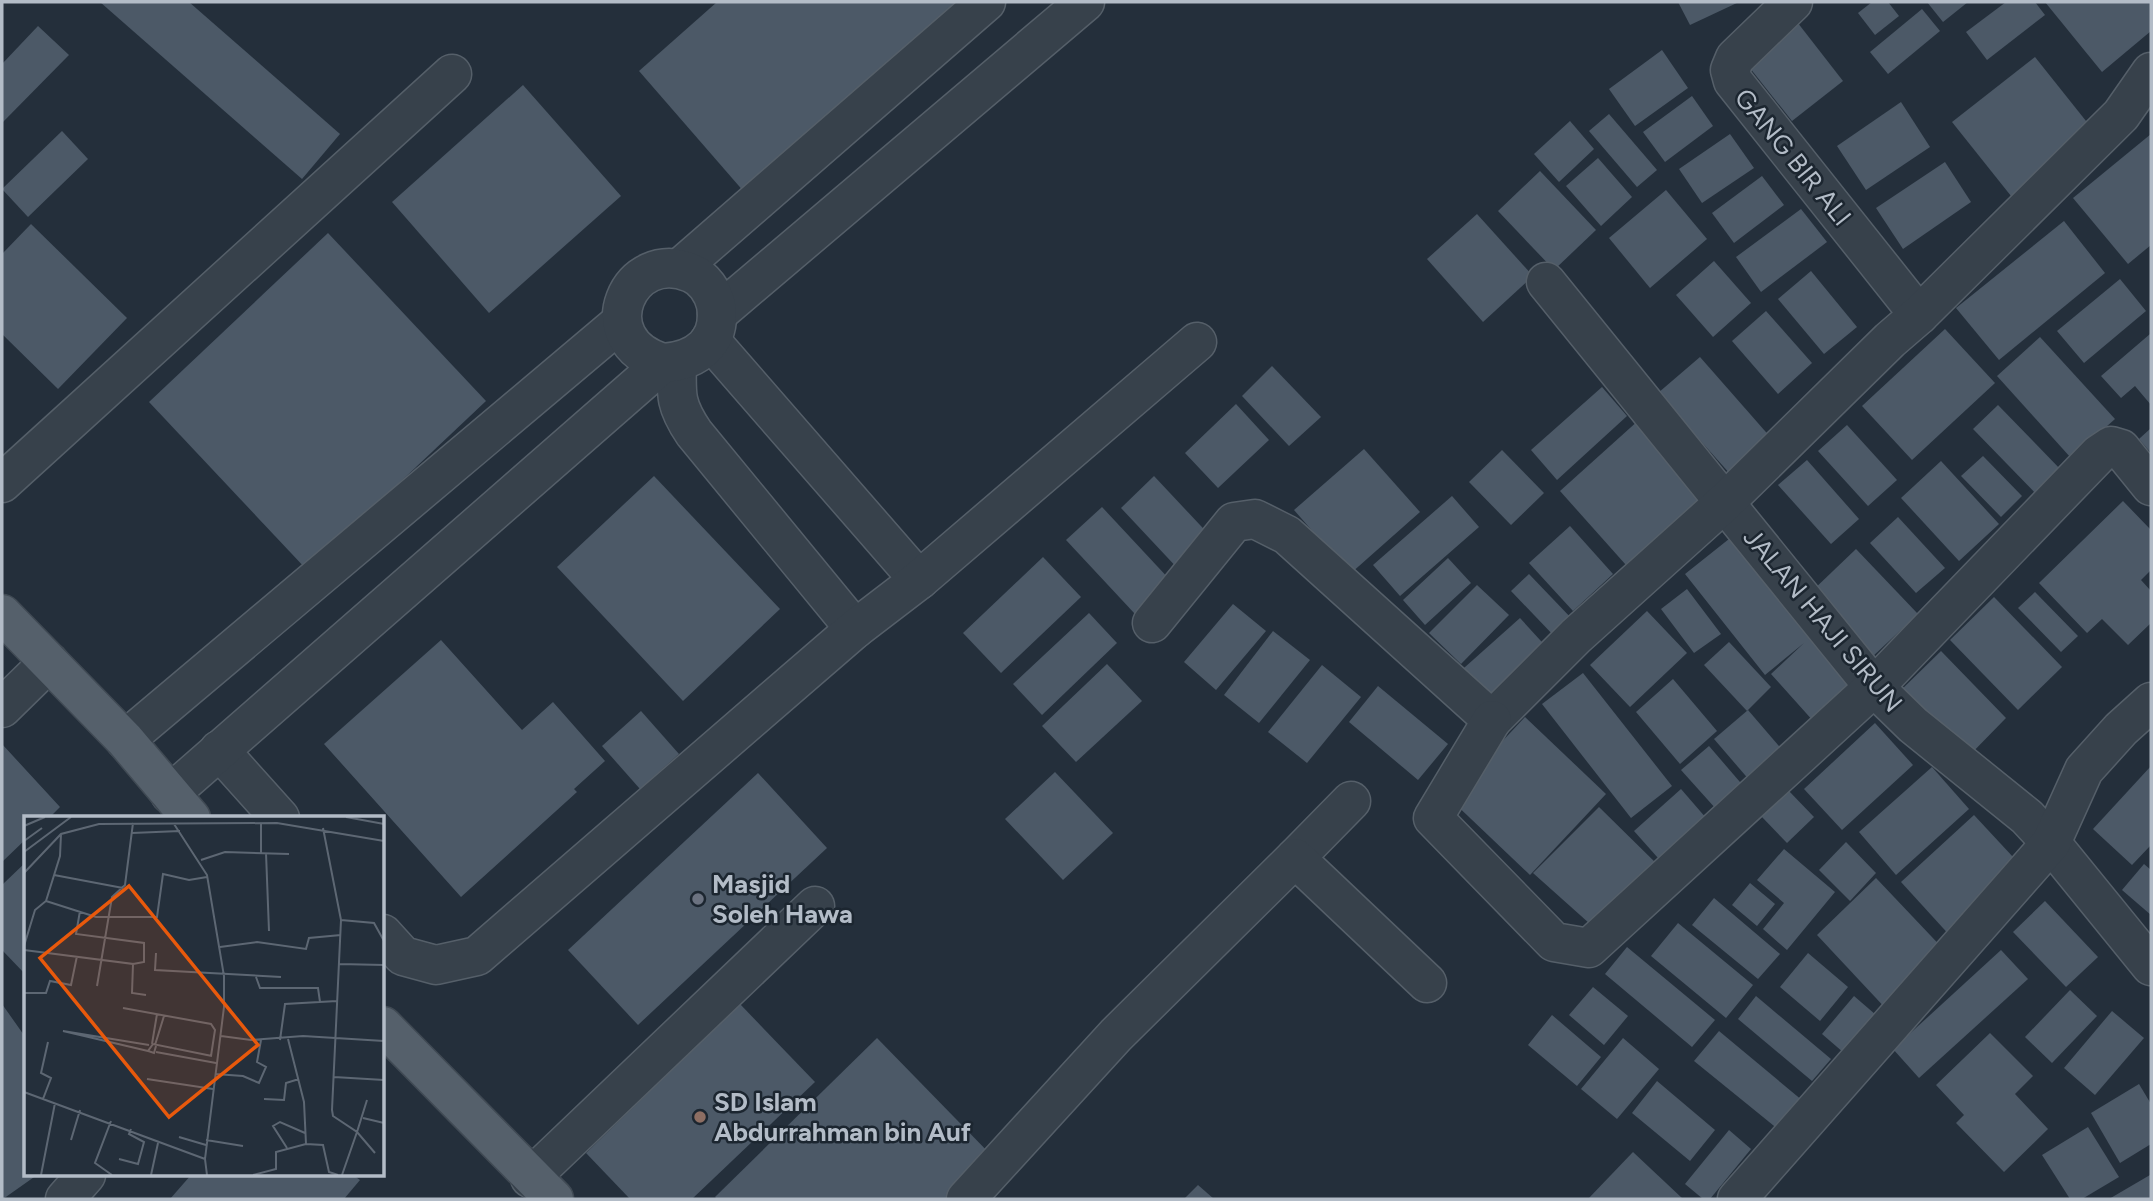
<svg xmlns="http://www.w3.org/2000/svg" width="2153" height="1201" viewBox="0 0 2153 1201" font-family="Figtree,sans-serif">
<style>
.building{fill:#4c5967}
.lines{fill:none;stroke-linecap:round;stroke-linejoin:round}
.minor-casing{stroke:#555f69;stroke-width:41}
.major-casing{stroke:#404a54;stroke-width:41}
.minor{stroke:#37414b;stroke-width:38}
.major{stroke:#55606b;stroke-width:38}
.worship-dot{fill:#6b7280;stroke:#1c2630;stroke-width:2.5}
.education-dot{fill:#8d6e63;stroke:#1c2630;stroke-width:2.5}
.labels{text-anchor:middle;dominant-baseline:central;stroke-width:5;stroke-linejoin:round;paint-order:stroke}
.street-label{font-size:26px;fill:#b3bcc7;stroke:#1c2630}
.poi-label{font-size:26px;font-weight:bold;fill:#b3bcc7;stroke:#1c2630;text-anchor:start}
.inset-road{fill:none;stroke:#5d6773;stroke-width:2}
.view{fill:#e8590c;fill-opacity:0.15;stroke:#e8590c;stroke-width:3.5}
.inset-edge{fill:none;stroke:#b3bcc7;stroke-width:3.5}
</style>
<rect width="100%" height="100%" fill="#242f3b"/>
<g class="building">
<polygon points="100,2 189,2 340,134 302,179"/>
<polygon points="717,2 962,2 745,193 639,71"/>
<polygon points="1678,2 1739,2 1690,25"/>
<polygon points="1872,2 1888,2 1899,16 1875,35 1858,13"/>
<polygon points="1927,2 1968,2 1943,22"/>
<polygon points="2006,2 2035,2 2045,15 1987,60 1966,32"/>
<polygon points="2045,2 2151,2 2151,31 2102,72"/>
<polygon points="1922,9 1940,31 1888,74 1870,52"/>
<polygon points="1794,18 1843,81 1792,121 1742,58"/>
<polygon points="38,26 69,55 2,123 2,64"/>
<polygon points="1662,50 1688,88 1635,126 1609,89"/>
<polygon points="2035,57 2098,136 2015,201 1952,122"/>
<polygon points="523,85 621,196 489,313 392,202"/>
<polygon points="1692,96 1713,126 1665,162 1643,132"/>
<polygon points="1901,102 1930,147 1866,190 1837,146"/>
<polygon points="1609,114 1657,170 1637,187 1589,131"/>
<polygon points="1570,121 1594,149 1559,182 1534,154"/>
<polygon points="62,131 88,159 28,217 2,189"/>
<polygon points="1730,134 1754,168 1702,203 1679,169"/>
<polygon points="2151,134 2151,245 2128,264 2073,198"/>
<polygon points="1598,158 1632,197 1601,226 1566,186"/>
<polygon points="1945,162 1971,202 1903,249 1876,208"/>
<polygon points="1540,171 1596,230 1554,270 1498,211"/>
<polygon points="1762,176 1784,205 1734,243 1712,213"/>
<polygon points="1666,190 1707,239 1650,288 1609,238"/>
<polygon points="1801,209 1827,242 1761,292 1736,257"/>
<polygon points="1477,214 1533,276 1483,322 1427,259"/>
<polygon points="2064,221 2105,273 1999,360 1956,308"/>
<polygon points="31,224 127,318 58,389 2,334 2,254"/>
<polygon points="328,233 486,401 307,570 149,402"/>
<polygon points="1714,261 1751,303 1713,337 1676,295"/>
<polygon points="1811,271 1857,327 1824,354 1778,299"/>
<polygon points="2120,279 2146,311 2084,363 2057,331"/>
<polygon points="1766,311 1812,363 1778,394 1732,341"/>
<polygon points="1945,329 1995,383 1912,460 1862,406"/>
<polygon points="2150,334 2151,336 2151,405 2135,386 2121,398 2101,376"/>
<polygon points="2040,337 2115,419 2071,458 1997,376"/>
<polygon points="1700,357 1772,439 1731,475 1658,393"/>
<polygon points="1272,366 1321,417 1289,446 1242,396"/>
<polygon points="1602,387 1627,416 1557,480 1531,450"/>
<polygon points="1236,404 1269,440 1218,488 1185,453"/>
<polygon points="1998,405 2064,473 2039,497 1973,429"/>
<polygon points="1640,419 1714,502 1634,574 1560,491"/>
<polygon points="1847,425 1897,480 1868,506 1818,451"/>
<polygon points="2151,428 2151,453 2139,439"/>
<polygon points="1364,449 1420,512 1350,574 1294,510"/>
<polygon points="1502,450 1544,493 1511,525 1469,482"/>
<polygon points="1983,456 2022,496 2001,517 1961,476"/>
<polygon points="1807,460 1859,519 1831,544 1778,485"/>
<polygon points="1941,461 1999,524 1959,561 1901,498"/>
<polygon points="654,476 780,609 683,701 557,567"/>
<polygon points="1154,476 1215,541 1181,572 1121,508"/>
<polygon points="1452,496 1479,527 1400,596 1373,565"/>
<polygon points="2123,501 2151,530 2151,570 2141,580 2151,591 2151,623 2128,645 2102,619 2087,633 2039,583"/>
<polygon points="1102,507 1171,581 1135,614 1066,540"/>
<polygon points="1898,517 1945,568 1916,593 1870,543"/>
<polygon points="1570,526 1613,574 1573,611 1529,563"/>
<polygon points="1734,535 1865,694 1823,732 1771,674 1804,643 1765,675 1685,574"/>
<polygon points="1856,549 1918,614 1871,658 1810,593"/>
<polygon points="1043,557 1081,597 1001,673 963,633"/>
<polygon points="1448,558 1471,583 1425,625 1403,600"/>
<polygon points="1529,574 1574,621 1556,638 1511,591"/>
<polygon points="1477,585 1509,615 1461,664 1429,633"/>
<polygon points="1687,589 1721,634 1694,653 1661,609"/>
<polygon points="2035,592 2078,636 2061,652 2018,608"/>
<polygon points="1994,597 2062,667 2018,710 1950,640"/>
<polygon points="1233,604 1266,631 1216,690 1184,662"/>
<polygon points="1647,611 1687,653 1630,707 1590,665"/>
<polygon points="1089,613 1117,643 1042,715 1013,684"/>
<polygon points="1520,618 1551,652 1486,710 1455,676"/>
<polygon points="1273,631 1310,660 1259,723 1224,695"/>
<polygon points="441,640 522,730 553,702 605,761 574,789 577,792 461,897 324,744"/>
<polygon points="1729,642 1771,687 1747,711 1704,665"/>
<polygon points="1941,651 2006,718 1963,762 1897,694"/>
<polygon points="1107,664 1142,701 1076,762 1042,726"/>
<polygon points="1322,665 1361,697 1307,763 1268,732"/>
<polygon points="1583,673 1672,786 1631,818 1542,704"/>
<polygon points="1673,679 1717,731 1680,764 1636,712"/>
<polygon points="1378,686 1448,744 1418,780 1349,722"/>
<polygon points="1748,710 1791,760 1757,789 1714,739"/>
<polygon points="641,711 679,754 640,789 602,746"/>
<polygon points="1525,717 1606,794 1530,875 1449,798"/>
<polygon points="1875,723 1913,765 1842,830 1804,789"/>
<polygon points="2,744 60,807 49,818 26,818 26,839 2,862"/>
<polygon points="1709,746 1752,796 1725,819 1681,770"/>
<polygon points="2151,766 2151,845 2132,865 2093,829"/>
<polygon points="1932,767 1969,809 1896,875 1859,832"/>
<polygon points="1055,772 1113,833 1063,880 1005,819"/>
<polygon points="758,773 827,848 638,1025 568,950"/>
<polygon points="1681,789 1713,826 1666,867 1634,831"/>
<polygon points="1788,790 1814,817 1787,843 1761,816"/>
<polygon points="1599,807 1662,869 1599,932 1533,873"/>
<polygon points="1974,815 2026,871 1953,939 1901,882"/>
<polygon points="1846,842 1876,873 1850,901 1819,870"/>
<polygon points="1784,849 1835,892 1787,950 1763,929 1784,903 1757,880"/>
<polygon points="26,862 26,975 2,950 2,885"/>
<polygon points="2144,864 2151,870 2151,915 2122,890"/>
<polygon points="1876,878 1949,955 1889,1012 1817,935"/>
<polygon points="1750,883 1775,904 1757,926 1732,905"/>
<polygon points="1714,898 1780,954 1758,979 1692,925"/>
<polygon points="2045,901 2098,957 2066,987 2013,932"/>
<polygon points="1678,923 1753,985 1726,1018 1651,956"/>
<polygon points="1627,947 1715,1020 1692,1047 1605,974"/>
<polygon points="2001,950 2028,979 1919,1078 1893,1049"/>
<polygon points="1808,953 1848,987 1820,1021 1780,987"/>
<polygon points="1593,987 1628,1016 1604,1045 1569,1015"/>
<polygon points="2070,990 2097,1016 2052,1063 2025,1037"/>
<polygon points="1756,996 1831,1059 1812,1081 1738,1019"/>
<polygon points="1854,996 1883,1021 1851,1059 1822,1034"/>
<polygon points="2,1004 26,1038 26,1175 37,1175 3,1199"/>
<polygon points="740,1004 815,1082 692,1199 630,1199 586,1153"/>
<polygon points="2112,1011 2144,1038 2095,1095 2064,1068"/>
<polygon points="1552,1015 1601,1057 1577,1086 1528,1045"/>
<polygon points="1719,1031 1803,1101 1779,1130 1694,1061"/>
<polygon points="1990,1033 2033,1076 2015,1094 2048,1129 2004,1172 1956,1123 1964,1115 1936,1085"/>
<polygon points="877,1038 994,1158 953,1199 717,1199 715,1197"/>
<polygon points="1623,1038 1659,1069 1617,1119 1581,1089"/>
<polygon points="1657,1081 1715,1130 1690,1161 1632,1113"/>
<polygon points="2139,1084 2151,1104 2151,1144 2120,1163 2091,1113"/>
<polygon points="2088,1127 2119,1177 2082,1199 2070,1199 2042,1155"/>
<polygon points="1729,1130 1751,1149 1710,1199 1703,1199 1685,1184"/>
<polygon points="1633,1152 1683,1199 1588,1199"/>
<polygon points="191,1175 353,1175 360,1180 344,1199 170,1199"/>
<polygon points="2150,1175 2151,1199 2109,1199"/>
<polygon points="1198,1185 1214,1199 1184,1199"/>
</g>
<g class="lines">
<g class="minor-casing">
<g id="minor">
<polyline points="1793,2 1735,58 1730,70 1733,81 1919,315"/>
<polyline points="680,268 986,2"/>
<polyline points="1546,282 1874,687 1913,725 2027,817 2051,843 2151,966"/>
<polyline points="717,314 1085,2"/>
<polyline points="710,340 919,580"/>
<path d="M677 362C676 395 675 405 694 433L855 629"/>
<polyline points="2,483 452,74"/>
<polyline points="1152,623 1234,522 1255,519 1287,535 1492,720 1576,636 1725,502 1890,340 1919,315 2121,115 2151,72"/>
<polyline points="2,708 49,662"/>
<polyline points="1492,720 1433,818 1554,942 1589,948 1874,687 2099,454 2111,446 2121,449 2151,486"/>
<polyline points="125,740 621,322"/>
<polyline points="219,750 280,818"/>
<path d="M170 794 663 363C697 361 722 342 716 305 713 292 704 278 691 273 629 246 587 340 663 363"/>
<polyline points="1295,858 1351,801"/>
<polyline points="383,934 403,956 436,965 477,956 855,629 919,580 1197,342"/>
<polyline points="530,1178 815,906"/>
<polyline points="65,1199 86,1175"/>
<polyline points="966,1199 1116,1035 1295,858 1427,983"/>
<polyline points="1737,1199 2051,843 2084,770 2121,729 2151,702"/>
</g>
</g>
<g class="major-casing">
<g id="major">
<polyline points="2,614 125,740 191,818"/>
<polyline points="383,1026 554,1199"/>
</g>
</g>
<use href="#minor" class="minor"/>
<use href="#major" class="major"/>
</g>
<circle class="worship-dot" cx="698" cy="899" r="7"/>
<circle class="education-dot" cx="700" cy="1117" r="7"/>
<g class="labels">
<g class="street-label">
<text transform="translate(1793 157) rotate(51)">GANG BIR ALI</text>
<text transform="translate(1823 620) rotate(50)">JALAN HAJI SIRUN</text>
</g>
<g class="poi-label">
<text x="712" y="884">Masjid<tspan x="712" dy="30">Soleh Hawa</tspan></text>
<text x="714" y="1102">SD Islam<tspan x="714" dy="30">Abdurrahman bin Auf</tspan></text>
</g>
</g>
<g transform="translate(24 816)">
<rect width="360" height="360" fill="#242f3b"/>
<path class="inset-road" d="M322 1 360 8M237 7V37M150 8 183 59 200 160V191L181 343 183 359M0 10 21 1M299 12 317 104 308 294 309 300 333 316 318 359M108 17 156 15M0 25 18 12M0 36 47 1M242 37 245 115M177 44 201 36 265 38M0 57 37 18 75 8 253 7 360 25M30 59 99 72M22 85 72 101H133L139 58 165 64 183 61M56 95 52 118 120 127V146L109 148M317 104 350 107 360 125M0 130 11 94 22 85 36 40 37 18M196 131 233 126 282 133 285 122 317 119M0 134 109 148 108 177 122 179M132 137 131 154 257 161M315 148 360 149M232 161 236 172H294L296 186M73 170 88 81 101 69 109 7M0 177H22L26 165 47 169 53 140M99 192 187 208 191 214 187 240M197 220 227 224 279 220 360 225M256 224 261 188 313 185M128 228 133 198M131 229 140 200M132 230 130 237 124 235 129 228 188 240M124 235 39 215 125 229M132 236 192 247M191 258 219 260 235 267 242 251 233 246 237 224M310 261 360 264M123 263 189 273M0 276 181 343M19 283 27 262 17 257 24 226M240 283 260 284 262 267 275 263M343 284 333 316 351 337M339 302 360 307M87 305 71 347 88 359M155 321 182 329M47 324 56 294M182 324 219 330M282 328 299 329 305 356 314 359M263 332 249 310 256 306 281 317M95 343 114 348 120 326 105 318 107 313M17 359 31 287M127 359 134 327M229 359 252 353V336L282 328 280 286 264 223"/>
<path class="view" d="M105 70 234 229 145 301 16 142Z"/>
<rect width="360" height="360" class="inset-edge"/>
</g>
<rect width="2153" height="1201" fill="none" stroke="#b3bcc7" stroke-width="7"/>
</svg>
